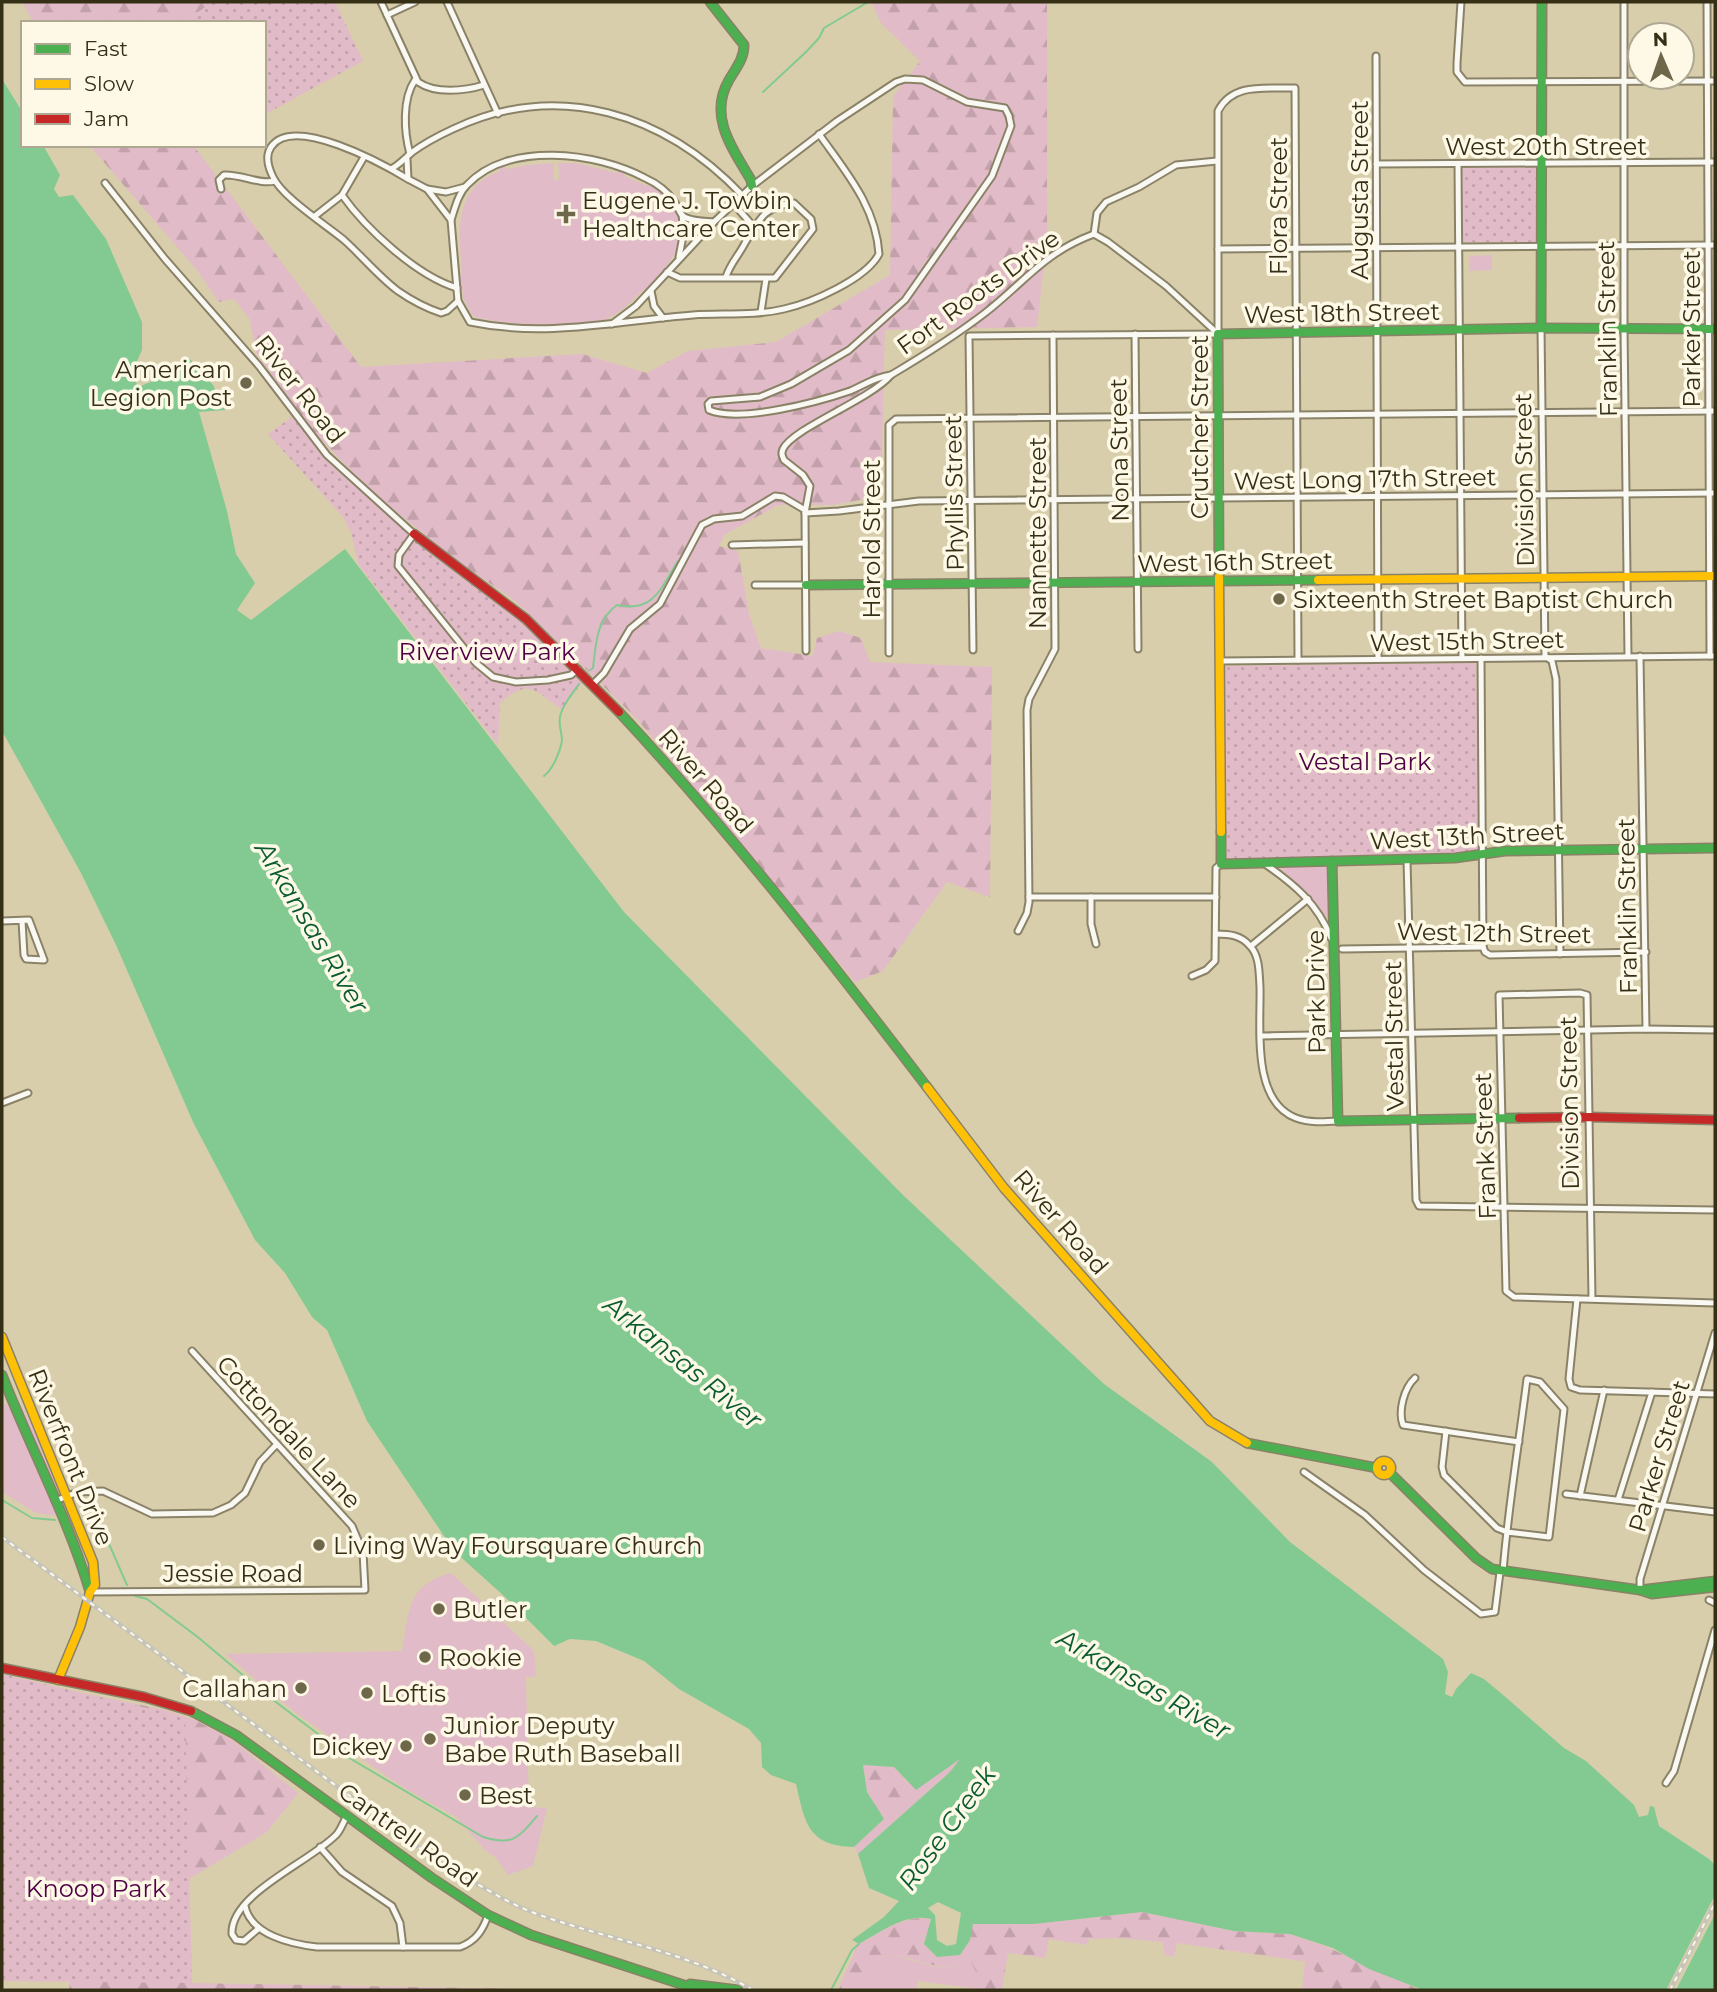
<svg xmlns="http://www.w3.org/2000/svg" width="1717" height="1992" viewBox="0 0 1717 1992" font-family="Montserrat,sans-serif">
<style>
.green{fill:#e2bbc8}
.forest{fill:url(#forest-firs)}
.park{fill:url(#park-dots)}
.water{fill:#83ca92;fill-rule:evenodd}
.pier{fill:#d8ceac}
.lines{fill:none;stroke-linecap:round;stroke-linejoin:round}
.stream{stroke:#83ca92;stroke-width:2}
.street-casing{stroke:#8a8267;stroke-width:9}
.fast-casing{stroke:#8a8267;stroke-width:11}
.slow-casing{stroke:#8a8267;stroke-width:11}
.jam-casing{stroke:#8a8267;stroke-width:11}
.street{stroke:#f9f8f3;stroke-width:5}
.fast{stroke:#4caf50;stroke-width:8}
.slow{stroke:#ffc107;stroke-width:8}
.jam{stroke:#c62828;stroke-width:8}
.rail-casing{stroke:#c6c4ba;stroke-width:4.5}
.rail{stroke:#fef9e7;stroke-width:2;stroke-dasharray:5;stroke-linecap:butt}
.poi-dot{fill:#6e674a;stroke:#fef9e7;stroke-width:2.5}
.labels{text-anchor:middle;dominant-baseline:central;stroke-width:7;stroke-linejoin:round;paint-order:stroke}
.street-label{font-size:24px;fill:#352f16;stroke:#fef9e7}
.poi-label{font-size:24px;fill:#352f16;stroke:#fef9e7;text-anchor:start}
.park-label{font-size:24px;fill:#500047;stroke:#fef9e7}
.water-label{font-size:26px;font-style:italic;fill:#095b31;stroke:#fef9e7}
</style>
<defs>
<pattern id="forest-firs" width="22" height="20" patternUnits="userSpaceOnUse" patternTransform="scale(1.75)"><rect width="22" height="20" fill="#e2bbc8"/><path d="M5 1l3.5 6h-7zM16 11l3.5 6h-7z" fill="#c2a1ab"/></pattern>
<pattern id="park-dots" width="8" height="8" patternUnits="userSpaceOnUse" patternTransform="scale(1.75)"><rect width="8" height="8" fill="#e2bbc8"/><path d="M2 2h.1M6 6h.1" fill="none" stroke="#c2a1ab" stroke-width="1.8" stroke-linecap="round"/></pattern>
</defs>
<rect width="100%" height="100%" fill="#d8ceac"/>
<g class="green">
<path d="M554 163V179L557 181 559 178 558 163H576L617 173 619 171 625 173 624 176 647 186 649 184 662 193H664C696 234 676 257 646 291L643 290C632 301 620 314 604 320 581 328 496 325 473 316L463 298 462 287H459L458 275 462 274C459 233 452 188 500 171L499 167 504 165 506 169 528 165Z"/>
<polygon points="1492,255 1492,270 1469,271 1469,256"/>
<polygon points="1324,865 1328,870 1329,917 1328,919 1305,890 1282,871 1283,866"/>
<polygon points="2,1403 12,1408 60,1516 36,1513 2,1492"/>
<path d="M20 1403 46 1452 59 1488 55 1487C51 1477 48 1466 42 1456 32 1439 20 1423 19 1404Z"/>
<path d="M451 1573 534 1651 536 1676 526 1678 529 1807 547 1808 533 1866 508 1875 496 1858 485 1850 456 1817 401 1786 296 1713 225 1654 402 1651C410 1612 405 1586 451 1573Z"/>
<path d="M890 1955C916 1959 946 1977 970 1960L980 1980 979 1989 918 1981 916 1990H856L868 1961Z"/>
<polygon points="1305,1962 1308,1962 1319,1976 1316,1990 1302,1990"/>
</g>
<g class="forest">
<polygon points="22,2 213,2 182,23 34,23"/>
<polygon points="871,2 1047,2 1047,239 1037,327 885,330 881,496 833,505 778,505 724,535 719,546 738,551 749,614 761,648 813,656 817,638 839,631 861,638 870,662 992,667 990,897 947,882 883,971 855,982 637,719 514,600 459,562 375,495 302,420 256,352 250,320 234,299 219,302 196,269 89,145 193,145 361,367 582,354 647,373 688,351 776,342 890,275 893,97 920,61 881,23"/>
<polygon points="2,1676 165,1710 195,1720 232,1740 298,1793 267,1832 189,1879 192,1983 582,1990 69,1990 70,1982 2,1889"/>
<polygon points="963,1757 950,1772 858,1854 854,1847 884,1819 867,1792 863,1765 894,1767 908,1783"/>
<path d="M1142 1912 1234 1931 1290 1934 1325 1946 1420 1990H1316L1319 1976 1308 1962 1177 1943 1174 1957 1165 1955 1162 1942 1118 1938 1089 1939 1086 1945 1049 1939 1045 1958 1008 1953 1002 1990H979L980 1980 970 1960C938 1982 897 1940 872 1962 864 1968 860 1981 856 1990H839C842 1974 853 1962 856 1946 878 1934 905 1913 931 1919L924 1944 937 1957 970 1940 972 1924H1034Z"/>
</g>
<g class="park">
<polygon points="213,2 335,2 363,61 264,115 264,23 182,23"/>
<polygon points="1463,167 1536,167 1535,242 1462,242 1461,169"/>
<path d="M292 417C335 470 385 515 438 557 453 570 471 579 486 591 522 616 555 648 584 681L561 709C534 690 529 678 500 703L498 745 358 564 351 532 343 517 268 434Z"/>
<polygon points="1476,663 1480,850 1452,855 1226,861 1224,856 1223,666"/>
<polygon points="2,1674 185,1717 192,1983 2,1981"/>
</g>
<path class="water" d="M2 79 23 113V145H43L60 175 54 189 59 197 73 195 106 239 142 322V350L132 372 138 387 153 381 189 358 213 385 225 410 199 412 227 511 236 554 255 583 237 610 251 620 345 549 624 912 903 1195 1104 1384 1212 1462 1290 1542 1443 1659 1448 1672 1445 1694 1452 1697 1456 1689 1471 1673 1484 1679 1502 1694 1564 1748 1586 1761 1634 1805 1639 1817 1648 1815 1650 1806 1654 1807 1659 1826 1709 1859 1715 1865V1990H1423L1369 1969 1333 1948 1290 1934 1234 1931 1142 1912 1034 1924H973L970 1940 960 1955 937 1957 924 1944 931 1919C905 1913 881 1932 859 1944L852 1940 884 1917 899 1901 869 1888 858 1854 950 1772 960 1759 916 1790 894 1767 863 1765 867 1792 884 1819 854 1847C808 1846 805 1823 796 1784L771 1775 762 1767 761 1743 749 1729 679 1689 644 1661 596 1641 570 1639 554 1646 504 1596 454 1551 367 1421 327 1330 312 1317 285 1273 255 1240 193 1122 116 945 81 873 2 731ZM938 1902 961 1913 956 1944 947 1946 937 1940 935 1915 928 1908Z"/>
<polygon class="pier" points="1715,1895 1715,1914 1676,1990 1666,1990"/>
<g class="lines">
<g class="stream">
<polyline points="763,92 807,51 819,38 824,28 868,2"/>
<path d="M590 670 593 668C596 644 596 620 617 605 654 613 661 588 678 561"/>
<path d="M544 776C553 769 560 752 562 741 562 731 557 723 561 713 564 703 573 693 579 684"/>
<polyline points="2,1500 32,1518 55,1520"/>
<polyline points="89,1520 99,1521 127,1585"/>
<path d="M135 1596 147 1599 199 1638 264 1693 351 1759 483 1837C513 1846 518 1838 537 1816"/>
<polyline points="831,1990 852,1950 859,1944"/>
</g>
<g class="street-casing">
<g id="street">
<path d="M381 2 418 82C435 94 465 91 484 85"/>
<polyline points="447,2 498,114"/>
<polyline points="1461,2 1457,63 1457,72 1465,82 1715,81"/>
<polyline points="1624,2 1624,328 1628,656"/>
<polyline points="1707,2 1710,656"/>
<polyline points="387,15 415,2"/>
<polyline points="1376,56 1378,659"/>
<path d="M410 154C404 132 402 99 415 80"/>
<path d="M407 159 408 179 427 189 451 220 458 301 470 322C547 338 617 321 693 315 722 313 755 316 784 309 811 303 866 279 879 254 876 206 845 171 819 134"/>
<polyline points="1376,164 1715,162"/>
<polyline points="1458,164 1462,658"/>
<path d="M391 169C399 165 404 159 411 153 423 144 440 135 453 129 559 79 665 114 742 195"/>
<path d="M408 179C383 164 293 114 271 147 265 156 268 167 273 177 282 197 326 225 344 240 363 257 378 276 398 291 411 300 426 308 441 313L447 311 458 301"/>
<polyline points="105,183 165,259 259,366 327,455 414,534 399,555 398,566 476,663 493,677 516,682 548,680 571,675 578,669"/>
<path d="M221 189 219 180 224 175C242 174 259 185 275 181"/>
<polyline points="427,189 446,192 465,187"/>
<path d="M342 195C366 229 417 276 457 288"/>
<polyline points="733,203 753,226"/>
<polyline points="315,216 342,195 364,157"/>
<path d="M451 220C455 208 458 194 467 185 508 141 596 152 645 178 656 183 667 191 674 201 677 205 679 212 682 215 689 222 705 221 714 222"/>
<polyline points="1094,234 1097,213 1106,202 1139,187 1176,165 1217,161"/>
<polyline points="1218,249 1715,245"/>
<polyline points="679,257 684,231 682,215"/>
<path d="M667 272 680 278H775L813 229 811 219 794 203C764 206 759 220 745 243 739 255 730 264 726 277"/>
<polyline points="651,291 654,306 663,318"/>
<polyline points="761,312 766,279"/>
<path d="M612 324 636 306 714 222 752 186 837 121 896 82 905 79 923 80 967 102 1005 108 1009 116 1011 126 992 176 905 300 849 350 791 384 760 397 711 401 708 404 709 410C740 423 818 402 850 391 864 385 875 377 891 375 923 356 955 336 985 313 1025 282 1043 253 1094 234L1108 242 1166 286 1218 334"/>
<polyline points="1541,328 1545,656 1552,661 1556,679 1560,954"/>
<polyline points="1135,334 1138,649"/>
<path d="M1218 334V111C1233 82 1266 89 1295 88L1298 660"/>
<polyline points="805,513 839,511 919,501 1715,493"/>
<polyline points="732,545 805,543"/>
<polyline points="755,585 806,585"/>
<polyline points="973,650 969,336 1218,334"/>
<path d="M806 651 805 513 810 486 803 475 784 460C782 455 781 454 783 449 793 428 870 400 891 375"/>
<polyline points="889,653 889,425 896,419 1715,411"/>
<polyline points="1640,656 1646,1029"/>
<polyline points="1481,658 1483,947"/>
<polyline points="1220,661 1715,656"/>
<polyline points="593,684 604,673 630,629 660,604 702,525 714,519 742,516 775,496 783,497 805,510"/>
<polyline points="1407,860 1415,1165 1416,1200 1419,1206 1715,1210"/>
<path d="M1265 864C1294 884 1318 904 1331 938"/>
<polyline points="1029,897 1216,897"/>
<polyline points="1091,897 1091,924 1096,944"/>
<polyline points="2,921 29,920 44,960 26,959 24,955 22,921"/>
<polyline points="1018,931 1027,913 1029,902 1027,710 1029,699 1055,649 1053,335"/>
<path d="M1216 934C1229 934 1241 935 1250 946 1260 956 1259 974 1260 987 1261 1027 1251 1101 1296 1118 1309 1123 1324 1122 1338 1121"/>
<polyline points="1251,946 1308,899"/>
<polyline points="1483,947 1485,952 1490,955 1646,952"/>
<polyline points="1342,949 1483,947"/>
<polyline points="1192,976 1206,970 1215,961 1216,868 1221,864"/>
<polyline points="1261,1036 1646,1029 1715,1030"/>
<polyline points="2,1103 28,1093"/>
<polyline points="1577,1299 1569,1379 1571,1387 1580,1390 1715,1394"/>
<polyline points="1592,1299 1587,995 1580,993 1499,995 1506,1291 1514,1297 1715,1303"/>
<path d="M1415 1378C1404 1388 1398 1411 1403 1425L1519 1442"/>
<path d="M1446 1431 1442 1467 1444 1475 1497 1528 1507 1532 1549 1537 1564 1409 1540 1382 1527 1379C1519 1443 1508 1508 1503 1572"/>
<polyline points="1304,1472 1365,1515 1424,1570 1481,1614 1495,1612 1500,1572"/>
<polyline points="1566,1494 1715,1512"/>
<polyline points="1580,1496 1604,1390"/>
<polyline points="1618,1500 1652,1392"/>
<polyline points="55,1501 78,1492 103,1491 152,1514 213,1513 231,1505 245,1493 260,1462 277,1444"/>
<polyline points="1640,1590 1640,1579 1715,1333"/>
<polyline points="90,1592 365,1590 363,1552 352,1526 192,1351"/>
<polyline points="1709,1600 1715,1603"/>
<polyline points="1666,1783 1674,1771 1715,1630"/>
<polyline points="320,1847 342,1872 392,1906 400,1923 403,1947"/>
<path d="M245 1906C251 1935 291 1944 317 1947H460C476 1941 483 1930 488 1915"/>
<path d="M258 1929 244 1941 236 1940 232 1934C230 1894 310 1862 336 1835 341 1830 343 1822 347 1816"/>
</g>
</g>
<g class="fast-casing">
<g id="fast">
<path d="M710 2 744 45C744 59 736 68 729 80 708 116 732 148 751 180L752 186"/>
<polyline points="1541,328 1542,2"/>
<polyline points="1219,577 1218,334 1541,328 1715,329"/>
<polyline points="806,585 1318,580"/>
<path d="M619 712C730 831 829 959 927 1087"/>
<polyline points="1221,832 1221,864 1455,858 1505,851 1715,848"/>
<polyline points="1332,861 1338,1121 1519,1118"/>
<path d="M2 1375C30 1447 68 1518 90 1592"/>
<polyline points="1247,1443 1377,1468"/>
<polyline points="1390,1473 1476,1558 1492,1569 1640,1590 1652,1594 1715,1587"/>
<polyline points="1640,1590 1715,1581"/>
<polyline points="191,1711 236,1735 432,1878 488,1915 531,1935 699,1990"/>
<polyline points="690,1984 738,1990"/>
</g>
</g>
<g class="slow-casing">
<g id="slow">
<polyline points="1219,577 1221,832"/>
<polyline points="1318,580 1715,576"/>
<polyline points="927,1087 1004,1188 1210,1421 1247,1443"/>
<polyline points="2,1337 93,1562 95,1585 90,1592 80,1627 58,1680"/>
<circle cx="1384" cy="1468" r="7"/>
</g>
</g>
<g class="jam-casing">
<g id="jam">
<polyline points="414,534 526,619 619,712"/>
<polyline points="1519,1118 1589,1117 1715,1120"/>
<polyline points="2,1668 144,1697 191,1711"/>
</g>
</g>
<use href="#street" class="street"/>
<use href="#fast" class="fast"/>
<use href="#slow" class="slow"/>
<use href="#jam" class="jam"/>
<g class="rail-casing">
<g id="rail">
<path d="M2 1537 429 1855C464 1875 499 1900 537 1914 609 1940 686 1951 753 1990"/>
<polyline points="1670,1990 1715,1903"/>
</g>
</g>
<use href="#rail" class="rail"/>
</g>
<g class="poi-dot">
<path d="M562.5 203.5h7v7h7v7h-7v7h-7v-7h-7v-7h7z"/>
<circle cx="246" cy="383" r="7"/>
<circle cx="1279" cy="599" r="7"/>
<circle cx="319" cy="1545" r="7"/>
<circle cx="439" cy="1609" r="7"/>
<circle cx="425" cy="1657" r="7"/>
<circle cx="301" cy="1688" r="7"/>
<circle cx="367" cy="1693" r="7"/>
<circle cx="430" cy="1739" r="7"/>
<circle cx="406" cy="1746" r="7"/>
<circle cx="465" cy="1795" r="7"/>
</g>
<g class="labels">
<g class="street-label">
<text x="1546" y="146">West 20th Street</text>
<text transform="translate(1359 190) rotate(-90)">Augusta Street</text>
<text transform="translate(1278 206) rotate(-90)">Flora Street</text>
<text transform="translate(978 292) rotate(-36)">Fort Roots Drive</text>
<text transform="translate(1342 313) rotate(-1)">West 18th Street</text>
<text transform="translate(1607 329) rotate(-91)">Franklin Street</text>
<text transform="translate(1691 329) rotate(-90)">Parker Street</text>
<text transform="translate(300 389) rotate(52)">River Road</text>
<text transform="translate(1199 427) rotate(-90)">Crutcher Street</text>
<text transform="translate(1119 450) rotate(-91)">Nona Street</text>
<text transform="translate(1365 479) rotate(-1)">West Long 17th Street</text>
<text transform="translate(1524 480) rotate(-91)">Division Street</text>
<text transform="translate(954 493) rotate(-91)">Phyllis Street</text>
<text transform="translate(1037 533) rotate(-90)">Nannette Street</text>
<text transform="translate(871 539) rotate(-90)">Harold Street</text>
<text transform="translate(1235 562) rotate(-1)">West 16th Street</text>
<text transform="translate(1467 641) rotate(-1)">West 15th Street</text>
<text transform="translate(706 781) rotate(49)">River Road</text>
<text transform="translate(1467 836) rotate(-3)">West 13th Street</text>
<text transform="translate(1627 906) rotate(-91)">Franklin Street</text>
<text transform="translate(1494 933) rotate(1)">West 12th Street</text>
<text transform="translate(1316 992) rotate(-91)">Park Drive</text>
<text transform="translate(1394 1036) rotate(-91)">Vestal Street</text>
<text transform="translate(1569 1103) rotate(-91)">Division Street</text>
<text transform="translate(1485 1146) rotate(-92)">Frank Street</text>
<text transform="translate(1061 1222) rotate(49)">River Road</text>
<text transform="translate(289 1432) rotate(47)">Cottondale Lane</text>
<text transform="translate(1659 1456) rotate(-73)">Parker Street</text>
<text transform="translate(71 1457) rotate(68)">Riverfront Drive</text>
<text x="233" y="1573">Jessie Road</text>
<text transform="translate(408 1835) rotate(35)">Cantrell Road</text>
</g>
<g class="poi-label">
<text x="582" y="200">Eugene J. Towbin<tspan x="582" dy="28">Healthcare Center</tspan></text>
<text x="232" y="369" text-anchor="end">American<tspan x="232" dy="28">Legion Post</tspan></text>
<text x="1293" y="599">Sixteenth Street Baptist Church</text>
<text x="333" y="1545">Living Way Foursquare Church</text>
<text x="453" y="1609">Butler</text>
<text x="439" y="1657">Rookie</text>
<text x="287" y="1688" text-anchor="end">Callahan</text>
<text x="381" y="1693">Loftis</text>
<text x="444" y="1725">Junior Deputy<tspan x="444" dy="28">Babe Ruth Baseball</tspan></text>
<text x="392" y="1746" text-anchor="end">Dickey</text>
<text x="479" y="1795">Best</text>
</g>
<g class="park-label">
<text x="487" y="651">Riverview Park</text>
<text x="1365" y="761">Vestal Park</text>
<text x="96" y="1888">Knoop Park</text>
</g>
<g class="water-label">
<text transform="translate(312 927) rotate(59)">Arkansas River</text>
<text transform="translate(683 1362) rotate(39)">Arkansas River</text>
<text transform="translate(1144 1684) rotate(30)">Arkansas River</text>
<text transform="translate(947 1828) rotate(-54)">Rose Creek</text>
</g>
</g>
<rect width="1717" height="1992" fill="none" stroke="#352f16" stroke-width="7"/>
<rect x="21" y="21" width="245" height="126" fill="#fef9e7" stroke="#aea893" stroke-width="2"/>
<rect x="35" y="44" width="35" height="10" fill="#4caf50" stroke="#aea893" stroke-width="2"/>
<text x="84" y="56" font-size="21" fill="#352f16">Fast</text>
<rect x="35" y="79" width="35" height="10" fill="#ffc107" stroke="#aea893" stroke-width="2"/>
<text x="84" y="91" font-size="21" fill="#352f16">Slow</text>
<rect x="35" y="114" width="35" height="10" fill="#c62828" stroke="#aea893" stroke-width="2"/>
<text x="84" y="126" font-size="21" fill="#352f16">Jam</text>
<g transform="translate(1661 56) rotate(358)"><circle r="33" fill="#fef9e7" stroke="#aea893" stroke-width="2"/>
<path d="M0-5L12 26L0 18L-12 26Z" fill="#6e674a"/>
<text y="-10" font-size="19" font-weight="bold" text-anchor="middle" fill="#352f16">N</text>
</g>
</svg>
